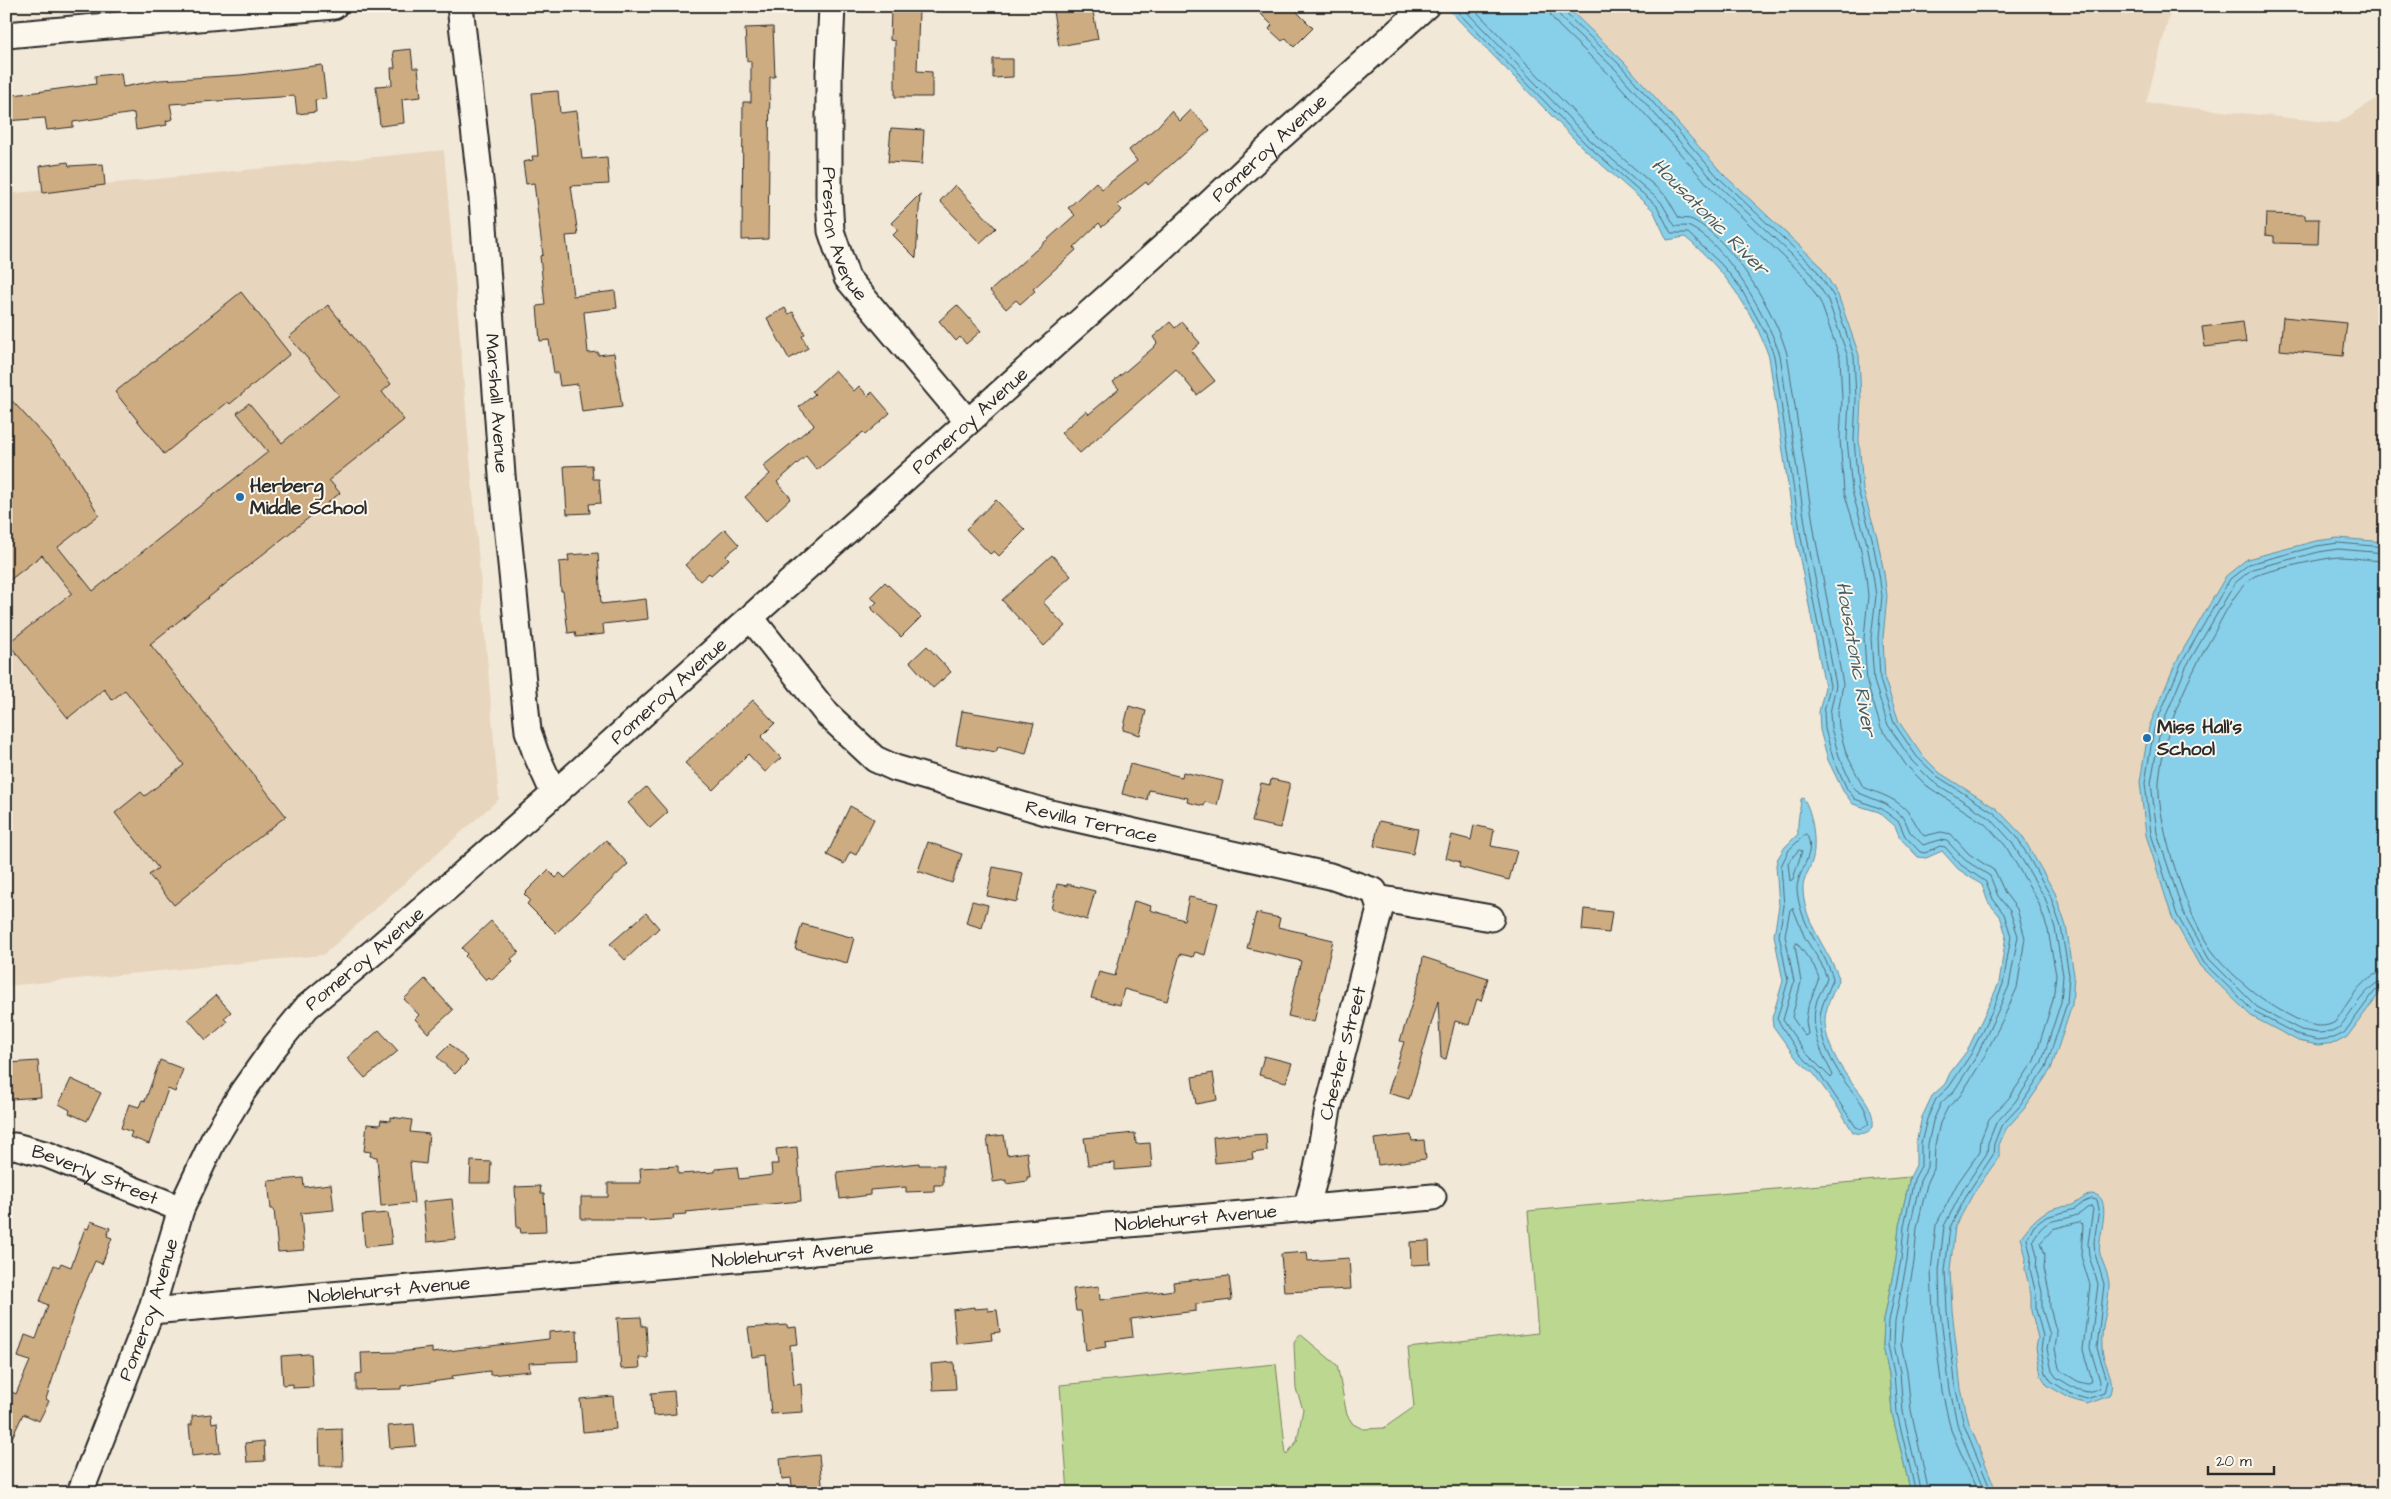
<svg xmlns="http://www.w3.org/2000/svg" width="2391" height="1499" viewBox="0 0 2391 1499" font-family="'Architects Daughter',sans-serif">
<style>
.built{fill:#e7d6bd}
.green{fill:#bcd890;stroke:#74825e}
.water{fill:#88cfe9;stroke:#638d9d}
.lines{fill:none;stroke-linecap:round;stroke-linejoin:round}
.shore{stroke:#506d77;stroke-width:1}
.building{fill:#ceac81;stroke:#2b2b2b}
.minor-casing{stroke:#2b2b2b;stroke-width:29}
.minor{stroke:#fbf7ec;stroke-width:25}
.poi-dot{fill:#1f6fb2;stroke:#fbf7ec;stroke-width:2}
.labels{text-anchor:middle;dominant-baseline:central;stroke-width:4;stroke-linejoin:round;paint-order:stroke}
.street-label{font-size:19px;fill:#2b2b2b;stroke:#fbf7ec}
.poi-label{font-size:19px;font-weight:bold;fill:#2b2b2b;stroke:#fbf7ec;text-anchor:start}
.water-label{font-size:20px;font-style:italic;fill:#475c64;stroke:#fbf7ec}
</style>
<rect width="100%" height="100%" fill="#f2e8d7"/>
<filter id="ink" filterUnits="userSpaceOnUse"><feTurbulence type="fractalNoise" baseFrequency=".02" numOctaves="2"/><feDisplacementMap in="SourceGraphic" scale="10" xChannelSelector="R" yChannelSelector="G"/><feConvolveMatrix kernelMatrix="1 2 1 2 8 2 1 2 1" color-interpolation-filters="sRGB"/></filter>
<g filter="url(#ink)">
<g class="built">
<polygon points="1566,6 2172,6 2146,103 2338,123 2385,93 2385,1493 1997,1493 1969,1423 1961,1389 1952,1310 1950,1270 1955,1227 1973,1194 1998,1157 1999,1145 2006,1129 2024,1109 2063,1031 2072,1005 2074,975 2055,893 1997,809 1940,773 1921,754 1899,722 1885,680 1883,638 1887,596 1877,537 1863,490 1859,439 1861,399 1859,355 1783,231 1723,174 1624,62"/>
<polygon points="444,150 499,799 323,955 6,986 6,194"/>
</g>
<polygon class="green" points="1910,1177 1899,1226 1896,1259 1884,1320 1883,1346 1889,1374 1892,1413 1911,1493 1068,1493 1060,1385 1276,1364 1286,1455 1297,1441 1303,1409 1296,1389 1294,1343 1300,1334 1337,1365 1347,1415 1353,1424 1363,1429 1384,1428 1414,1407 1408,1348 1538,1333 1528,1211"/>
<g class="water">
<path d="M1445 6H1566L1624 62 1723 174 1819 264 1838 295 1859 355 1861 399 1859 439 1863 490 1877 537 1884 573 1887 596 1883 638 1885 680 1899 722 1921 754 1940 773 1997 809 2021 834 2055 893 2066 926 2074 975 2072 1005 2051 1069 2024 1109 2006 1129 1999 1145V1157L1973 1194 1955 1227 1950 1270 1952 1310 1961 1389 1969 1423 1997 1493H1911L1892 1413 1889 1374 1883 1346 1884 1320 1896 1259 1899 1226 1910 1177 1916 1165V1143L1922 1117 1932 1096 1945 1084 1950 1073 1967 1051 1987 1009 1999 983 2006 935 2000 916 1988 902 1982 885 1958 869 1942 851 1926 858 1918 857 1900 838 1895 826 1879 812 1853 804 1843 791 1828 760 1820 730 1819 712 1825 687 1796 539 1769 357C1752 309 1724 269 1685 237L1667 240 1653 210 1583 148Z"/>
<polygon points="2338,538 2385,542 2385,990 2378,995 2347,1037 2336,1043 2318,1045 2298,1041 2251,1016 2200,966 2172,917 2146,835 2140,782 2149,727 2176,662 2226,576 2247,559 2316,541"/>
<path d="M1803 798C1813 811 1817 846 1812 861 1810 870 1802 880 1803 890 1804 923 1828 949 1839 978 1834 992 1826 1004 1825 1019 1824 1037 1836 1061 1847 1076 1858 1091 1875 1107 1873 1127 1867 1134 1861 1135 1853 1132L1841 1112 1814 1074 1796 1058 1773 1026 1772 1018 1783 981 1774 935 1779 906 1776 865 1778 858 1785 847 1798 834C1797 822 1800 812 1801 799Z"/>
<path d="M2091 1194C2116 1194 2096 1239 2100 1254 2103 1264 2108 1273 2109 1283 2110 1305 2100 1327 2102 1348 2103 1366 2117 1379 2109 1396L2087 1404 2071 1399 2047 1385 2041 1375 2036 1348 2038 1338 2031 1311V1295L2025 1269 2026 1258 2021 1237C2031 1223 2041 1211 2058 1207 2063 1206 2070 1207 2074 1204 2080 1201 2083 1197 2091 1194Z"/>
</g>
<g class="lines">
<g class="shore">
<polyline points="1452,6 1586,144 1657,206 1671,233 1688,233 1721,264 1740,287 1766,334 1774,356 1801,538 1830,686 1824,712 1825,729 1833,758 1847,789 1855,799 1882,809 1899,822 1905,836 1920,852 1925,853 1940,846 1945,847 1961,865 1986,882 1993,899 2004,914 2011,936 2003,984 1992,1011 1971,1054 1949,1087 1936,1099 1927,1119 1921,1143 1921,1166 1914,1179 1904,1226 1901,1260 1889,1321 1888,1345 1894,1373 1897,1413 1916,1493"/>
<path d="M1461 6 1590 140 1661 202 1675 226C1679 227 1685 225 1690 227 1726 244 1768 318 1780 355L1807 537 1836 685 1830 713 1831 728 1839 756 1852 785 1859 793 1886 804 1904 818 1910 832 1923 845 1940 840 1947 841 1965 860 1990 876 1998 896 2010 911 2018 936 2009 986 1997 1013 1976 1057 1954 1091 1941 1103 1933 1121 1928 1144 1927 1167 1920 1181 1910 1227 1907 1261 1895 1321 1894 1345 1900 1372 1903 1412 1922 1493"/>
<path d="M1471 6 1595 134 1666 196 1679 218C1683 219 1689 218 1693 220 1732 240 1776 313 1787 354L1815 536 1843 684 1838 713 1839 727 1846 753 1863 787C1880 794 1900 799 1911 816 1916 823 1918 829 1924 836L1941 832 1951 834 1969 854 1995 871 2005 893 2017 909 2025 938 2017 988 2004 1017 1982 1061 1960 1096 1948 1107 1940 1123 1935 1145 1934 1169 1927 1184 1917 1228 1914 1262 1903 1322 1901 1344 1907 1371 1911 1410 1929 1493"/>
<polyline points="1549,6 1551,16 1559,26 1611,76 1710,187 1804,276 1821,303 1840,358 1842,399 1840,439 1844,492 1859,541 1866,576 1868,596 1864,638 1867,682 1881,728 1906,765 1927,786 1985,824 2005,845 2038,901 2048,930 2056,975 2053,1000 2034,1061 2009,1098 1989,1119 1981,1139 1980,1151 1957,1184 1936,1225 1931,1271 1933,1312 1942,1391 1951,1430 1978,1493"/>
<polyline points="1557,6 1558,13 1564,21 1616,70 1715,182 1810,272 1828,300 1848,357 1849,399 1847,439 1852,491 1866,540 1873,575 1876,596 1871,638 1874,681 1888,725 1912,761 1932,781 1990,818 2011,841 2045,898 2055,928 2063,975 2061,1002 2041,1064 2015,1102 1996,1123 1988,1143 1987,1153 1964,1188 1944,1226 1939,1271 1940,1311 1950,1390 1958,1428 1985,1493"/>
<polyline points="1563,6 1569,17 1621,66 1719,178 1815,268 1834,297 1854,356 1856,399 1854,439 1858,490 1872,538 1879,574 1882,596 1878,638 1880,680 1894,723 1917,757 1937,776 1994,813 2017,837 2050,895 2061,927 2069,975 2067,1003 2046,1067 2020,1106 2001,1126 1994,1144 1993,1155 1969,1191 1950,1227 1945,1271 1947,1311 1956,1390 1964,1425 1992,1493"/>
<polyline points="2385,547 2338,543 2317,546 2249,564 2230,579 2181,664 2154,728 2145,783 2151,834 2177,915 2204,963 2254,1012 2300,1036 2318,1040 2334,1038 2344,1033 2375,991 2385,986"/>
<path d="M2385 553 2338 549 2319 552 2252 569 2235 583 2186 667 2160 730 2151 783 2157 833 2183 912 2209 959 2257 1007 2301 1030 2318 1033 2332 1032 2339 1028C2349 1016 2369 981 2385 980"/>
<path d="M2385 561C2370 561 2355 557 2340 557 2327 557 2266 571 2255 576 2235 587 2220 624 2208 644 2184 686 2163 733 2159 782 2156 823 2189 924 2216 956 2235 978 2259 999 2285 1013 2300 1021 2319 1032 2335 1022 2347 1006 2362 973 2385 972"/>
<path d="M1806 834C1818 852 1797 871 1797 889 1799 923 1823 948 1833 978 1829 993 1819 1006 1820 1022 1821 1042 1832 1062 1843 1079 1851 1092 1870 1107 1868 1125L1861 1129 1856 1127 1818 1071 1800 1055 1777 1019 1788 981 1779 935 1784 906 1781 866 1789 850Z"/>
<polygon points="1799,850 1802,851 1793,879 1790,881 1788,863"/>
<path d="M1793 908 1805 938 1821 963 1827 978C1825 986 1820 992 1817 1000 1809 1028 1820 1050 1833 1075L1831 1078 1804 1051 1783 1020 1794 982 1785 935 1790 910Z"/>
<polygon points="1797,943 1814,966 1819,978 1808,1007 1806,1021 1808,1034 1805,1036 1792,1017 1801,982 1795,946"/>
<polygon points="2092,1199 2097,1200 2099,1209 2094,1242 2095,1254 2104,1284 2097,1348 2107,1380 2104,1393 2087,1399 2073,1395 2051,1381 2046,1373 2041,1349 2043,1336 2036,1310 2036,1294 2030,1269 2031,1257 2027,1239 2034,1226 2046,1217 2075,1209 2084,1202"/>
<path d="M2091 1206 2093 1209 2088 1243 2089 1256 2098 1284 2090 1348 2100 1381 2099 1389 2087 1392 2076 1389 2056 1377 2052 1371 2047 1349 2050 1335 2042 1309V1292L2036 1268 2037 1256 2033 1240C2047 1215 2056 1223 2077 1215 2083 1213 2085 1208 2091 1206Z"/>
<polygon points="2080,1222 2083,1225 2081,1256 2090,1285 2083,1350 2092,1381 2087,1384 2079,1382 2061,1371 2059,1368 2055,1349 2057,1334 2050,1308 2049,1291 2044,1268 2045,1255 2041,1242 2053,1229"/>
</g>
</g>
<g class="building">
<polygon points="1052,6 1092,6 1098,39 1059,46"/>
<polygon points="1253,6 1291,6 1313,28 1294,47 1286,38 1282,41 1269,29 1272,25"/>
<polygon points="891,9 919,10 917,71 932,72 932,97 895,97 895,41 890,40"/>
<polygon points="773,27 775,77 770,77 768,239 742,240 743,102 751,102 751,61 747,61 745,28"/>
<polygon points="411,49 413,68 418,68 421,97 402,99 404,123 380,126 376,86 392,85 391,68 395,68 393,51"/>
<polygon points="993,59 1013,59 1013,77 993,78"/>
<polygon points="322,65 326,99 315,100 316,112 297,114 295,96 170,104 173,119 166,121 167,125 136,130 134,113 73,122 73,127 47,130 45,118 6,121 6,96 96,84 95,76 121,73 123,87 160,80 241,75"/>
<polygon points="558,91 560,113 577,111 582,159 607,157 609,184 571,186 578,235 566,236 573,296 615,291 617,308 584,312 588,353 598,352 598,355 614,353 622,407 582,412 578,384 560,386 558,373 554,373 549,340 540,341 537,306 545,305 540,256 543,255 534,183 526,184 523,162 533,160 532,156 538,156 532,93"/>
<polygon points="1191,110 1210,130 1148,185 1146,182 1117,205 1122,210 1102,227 1099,223 1074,247 1076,250 1033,289 1035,291 1020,304 1016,300 1006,309 990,291 1075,215 1068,208 1096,182 1102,189 1137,161 1129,150 1158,126 1171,111 1180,121"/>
<polygon points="891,128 924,130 922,164 888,162"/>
<polygon points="68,162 69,166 103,164 105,185 43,193 40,166"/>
<polygon points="955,185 996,228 980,243 940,201"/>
<polygon points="920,194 916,258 893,235 898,230 891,223"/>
<polygon points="2266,214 2305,215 2305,219 2319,219 2318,244 2274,243 2274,236 2265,235"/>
<polygon points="241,292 290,354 230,404 228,402 164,454 115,392"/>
<polygon points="328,305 391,384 382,392 404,420 329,480 340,493 150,644 286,816 174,905 149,875 158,868 115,813 141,792 145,796 184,765 125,690 112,700 104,689 68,718 8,643 72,593 42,555 6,583 6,394 65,459 99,515 58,547 93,591 268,452 237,413 249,403 282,443 339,395 289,337"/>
<polygon points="957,305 981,331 966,344 960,337 956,341 939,321"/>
<polygon points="785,308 788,314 793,312 805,334 802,336 808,348 789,359 767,318"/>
<polygon points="2283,317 2347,323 2343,356 2280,350"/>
<polygon points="1170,322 1175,328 1182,322 1200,343 1191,351 1215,381 1197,395 1176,369 1080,453 1061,433 1086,411 1089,414 1119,389 1113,382 1154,347 1157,343 1153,337"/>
<polygon points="2243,322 2246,342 2205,347 2202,327"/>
<polygon points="835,370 854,391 859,386 868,396 872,392 890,413 865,435 863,432 817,470 806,456 777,482 791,498 766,521 745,497 770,474 763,466 814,425 799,407 815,394 812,391"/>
<polygon points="592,465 593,479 599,479 601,503 589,504 590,513 567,514 564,466"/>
<polygon points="996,500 1025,530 999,556 994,551 990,554 966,529"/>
<polygon points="725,529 739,545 726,556 729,559 711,575 709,573 700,581 685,565"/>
<polygon points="598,553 601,604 646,599 648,619 603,624 604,634 576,637 575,632 568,633 563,591 561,591 559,562 569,561 568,555"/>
<polygon points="1052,555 1071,576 1043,602 1065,626 1044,646 1002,600"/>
<polygon points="885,582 921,617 901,637 871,608 877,602 870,597"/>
<polygon points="927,646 951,672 933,688 910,662"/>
<polygon points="753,700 775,723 761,737 781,758 765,772 748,754 713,790 685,763"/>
<polygon points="1129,706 1146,711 1140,735 1123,730"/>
<polygon points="962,711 1034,723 1026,754 998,747 996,752 956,745"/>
<polygon points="1130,764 1182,777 1183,772 1223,781 1217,805 1205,802 1204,806 1187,802 1188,798 1149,790 1147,800 1122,794"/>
<polygon points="1271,779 1290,783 1280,828 1252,822 1261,783 1270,785"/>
<polygon points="646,787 668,812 650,828 628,803"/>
<polygon points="850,806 874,819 856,855 850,852 844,864 827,855"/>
<polygon points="1379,821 1418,829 1413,854 1374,846"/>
<polygon points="1474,825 1494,830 1491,846 1517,851 1509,880 1459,867 1460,862 1446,858 1452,835 1471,840"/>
<polygon points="606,840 628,864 556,933 527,904 530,900 524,894 548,870 556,878 560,873 565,878"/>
<polygon points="928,842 962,854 952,883 918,871"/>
<polygon points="993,867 1023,873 1017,902 987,896"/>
<polygon points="1057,884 1067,886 1067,884 1095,891 1087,920 1051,909"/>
<polygon points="1189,897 1218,903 1205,955 1195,952 1193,957 1180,954 1167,1001 1124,989 1120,1005 1091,998 1099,972 1115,976 1134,901 1151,906 1150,910 1184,920"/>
<polygon points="972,901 988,905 982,928 966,923"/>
<polygon points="1584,909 1612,912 1609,933 1582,930"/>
<polygon points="646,913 659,928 625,960 610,944"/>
<polygon points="1256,913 1280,918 1278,927 1333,940 1314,1022 1288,1016 1301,961 1247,948"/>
<polygon points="491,921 519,952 511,959 513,961 492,980 489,977 486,980 465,956 467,954 462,948"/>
<polygon points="802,924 854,938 847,963 795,949"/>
<polygon points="1423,957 1488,978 1481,1001 1477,999 1469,1025 1455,1021 1446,1059 1441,1058 1438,1001 1409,1099 1388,1093 1404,1042 1400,1041 1419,981"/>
<polygon points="425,979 453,1010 428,1033 415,1019 419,1015 404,999"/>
<polygon points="216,995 231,1012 224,1018 227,1022 206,1040 188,1019"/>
<polygon points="379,1030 398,1051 365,1078 347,1058"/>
<polygon points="450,1044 468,1061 455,1074 437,1057"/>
<polygon points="1264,1056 1292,1063 1286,1082 1259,1075"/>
<polygon points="160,1060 183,1069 175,1092 168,1089 149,1144 130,1137 132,1132 121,1128 129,1104 139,1107 142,1100 145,1101"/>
<polygon points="38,1061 41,1097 11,1099 10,1096 6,1096 6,1070 9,1069 8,1063"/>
<polygon points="1213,1073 1217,1100 1196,1104 1192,1077"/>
<polygon points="71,1079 101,1093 87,1121 69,1113 70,1110 59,1104"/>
<polygon points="391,1117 412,1120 410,1132 429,1134 426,1164 410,1162 414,1203 381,1206 377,1157 370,1156 371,1152 364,1151 367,1124 380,1125 381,1120 391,1121"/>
<polygon points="1135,1133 1136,1144 1150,1143 1152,1167 1115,1170 1115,1163 1088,1165 1084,1138"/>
<polygon points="1238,1134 1238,1136 1266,1134 1267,1151 1252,1153 1253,1159 1215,1163 1213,1137"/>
<polygon points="1004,1135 1007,1155 1027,1152 1030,1177 1027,1177 1028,1181 1006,1184 1006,1180 993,1182 987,1137"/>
<polygon points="1411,1135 1412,1141 1424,1140 1426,1159 1378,1165 1374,1139"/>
<polygon points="797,1147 801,1201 686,1212 687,1214 673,1215 674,1219 644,1221 644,1219 581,1219 581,1197 608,1197 608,1183 641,1183 640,1168 678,1166 678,1174 715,1172 715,1169 737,1167 739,1179 772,1175 771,1164 778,1164 776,1149"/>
<polygon points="471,1161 491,1162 490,1183 470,1183"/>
<polygon points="919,1163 919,1165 943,1165 943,1185 934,1185 934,1191 906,1192 906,1187 870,1190 870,1195 840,1199 837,1172"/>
<polygon points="303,1178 304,1187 331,1184 334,1210 301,1213 304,1250 278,1252 274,1209 271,1209 268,1181"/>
<polygon points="540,1186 541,1194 544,1194 546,1232 521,1233 520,1228 517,1228 515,1187"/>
<polygon points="452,1199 456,1239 427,1242 423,1202"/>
<polygon points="388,1213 392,1244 365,1247 362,1215"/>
<polygon points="91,1221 110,1228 107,1236 112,1238 102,1264 95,1261 78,1301 46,1399 49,1401 39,1421 23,1414 6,1451 6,1389 16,1394 30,1361 18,1357 25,1335 36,1339 48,1305 40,1301 54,1265 59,1267 61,1263 71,1267 85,1228 88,1229"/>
<polygon points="1429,1241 1430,1264 1411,1265 1410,1242"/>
<polygon points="1307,1252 1308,1261 1349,1258 1351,1289 1284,1292 1281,1254"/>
<polygon points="1229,1276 1232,1300 1196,1304 1196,1311 1131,1319 1133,1337 1105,1341 1106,1347 1086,1350 1081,1311 1076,1311 1073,1289 1099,1286 1100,1300 1174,1290 1173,1282"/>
<polygon points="974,1307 974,1309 988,1308 988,1311 997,1310 1000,1332 991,1333 992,1340 956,1344 953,1310"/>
<polygon points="641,1317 642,1326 646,1326 648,1358 639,1358 640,1368 621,1369 617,1318"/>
<polygon points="787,1325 788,1328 796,1327 798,1344 790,1345 794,1385 801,1384 803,1412 771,1414 766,1355 752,1357 748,1328"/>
<polygon points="577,1330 578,1361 529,1363 530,1371 490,1375 490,1371 452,1376 453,1379 401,1386 401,1389 356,1390 356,1374 362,1373 361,1353 400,1352 432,1348 432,1353 549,1339 549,1332"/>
<polygon points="308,1354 311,1354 313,1387 293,1388 293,1384 283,1385 281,1356"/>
<polygon points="954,1362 956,1389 933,1390 931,1364"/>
<polygon points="674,1391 676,1414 653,1416 651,1393"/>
<polygon points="613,1396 616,1429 583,1432 580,1399"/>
<polygon points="211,1414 212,1423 217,1422 220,1453 192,1456 189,1425 192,1425 192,1416"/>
<polygon points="414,1424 416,1446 390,1448 388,1426"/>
<polygon points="342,1429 343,1466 320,1466 319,1430"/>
<polygon points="264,1441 265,1461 247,1462 245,1443"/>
<polygon points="819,1455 823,1493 793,1493 791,1478 782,1479 780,1459"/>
</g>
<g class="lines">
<g class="minor-casing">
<g id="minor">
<path id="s1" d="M460 6 482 198 502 475 528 731 536 754 554 794"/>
<path id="s2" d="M832 6 829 74V196L831 231 847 278 968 422"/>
<polyline points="6,35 334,6"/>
<path id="s3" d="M751 618 827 714 875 759 895 768 1046 812 1330 876 1374 891 1377 898 1491 918"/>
<path id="s4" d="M6 1147 15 1146 48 1155 181 1209"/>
<path id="s5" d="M1306 1209 1317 1169 1328 1109 1380 909 1377 898"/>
<path id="s6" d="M151 1311 1433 1197"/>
<path id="s7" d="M80 1493 151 1311 181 1209 213 1141 243 1091 275 1046 307 1007 376 950 554 794 1163 247 1276 141 1426 6"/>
</g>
</g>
<use href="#minor" class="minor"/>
</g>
</g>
<g class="poi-dot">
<circle cx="240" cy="497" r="5"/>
<circle cx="2147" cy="738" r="5"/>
</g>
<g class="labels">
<g class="street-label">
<text stroke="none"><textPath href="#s7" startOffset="1831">Pomeroy Avenue</textPath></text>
<text stroke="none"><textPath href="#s2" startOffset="231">Preston Avenue</textPath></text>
<text stroke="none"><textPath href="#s1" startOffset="399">Marshall Avenue</textPath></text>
<text stroke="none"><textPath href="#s7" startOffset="1426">Pomeroy Avenue</textPath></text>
<text stroke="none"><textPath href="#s7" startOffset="1021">Pomeroy Avenue</textPath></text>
<text stroke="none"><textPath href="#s3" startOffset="414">Revilla Terrace</textPath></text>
<text stroke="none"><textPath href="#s7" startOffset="616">Pomeroy Avenue</textPath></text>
<text stroke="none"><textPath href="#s5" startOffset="160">Chester Street</textPath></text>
<text stroke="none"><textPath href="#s4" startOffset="94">Beverly Street</textPath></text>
<text stroke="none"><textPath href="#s6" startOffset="1049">Noblehurst Avenue</textPath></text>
<text stroke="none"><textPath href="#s6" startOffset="644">Noblehurst Avenue</textPath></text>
<text stroke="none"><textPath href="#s6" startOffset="239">Noblehurst Avenue</textPath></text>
<text stroke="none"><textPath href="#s7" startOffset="196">Pomeroy Avenue</textPath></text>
</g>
<g class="poi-label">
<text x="250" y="486">Herberg<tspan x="250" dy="22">Middle School</tspan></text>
<text x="2157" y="727">Miss Hall's<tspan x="2157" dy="22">School</tspan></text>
</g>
<g class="water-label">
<text transform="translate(1710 217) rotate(45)">Housatonic River</text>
<text transform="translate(1856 659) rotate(80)">Housatonic River</text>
</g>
</g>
<rect width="2391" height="1499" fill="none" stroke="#fbf7ec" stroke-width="25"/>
<rect x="12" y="12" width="2366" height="1474" fill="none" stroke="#2b2b2b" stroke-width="2" filter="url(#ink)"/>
<path d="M2208 1466v8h66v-8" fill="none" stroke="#2b2b2b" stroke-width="2.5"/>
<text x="2216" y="1466" font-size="15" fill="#2b2b2b" stroke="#fbf7ec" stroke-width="4" paint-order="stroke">20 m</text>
</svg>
